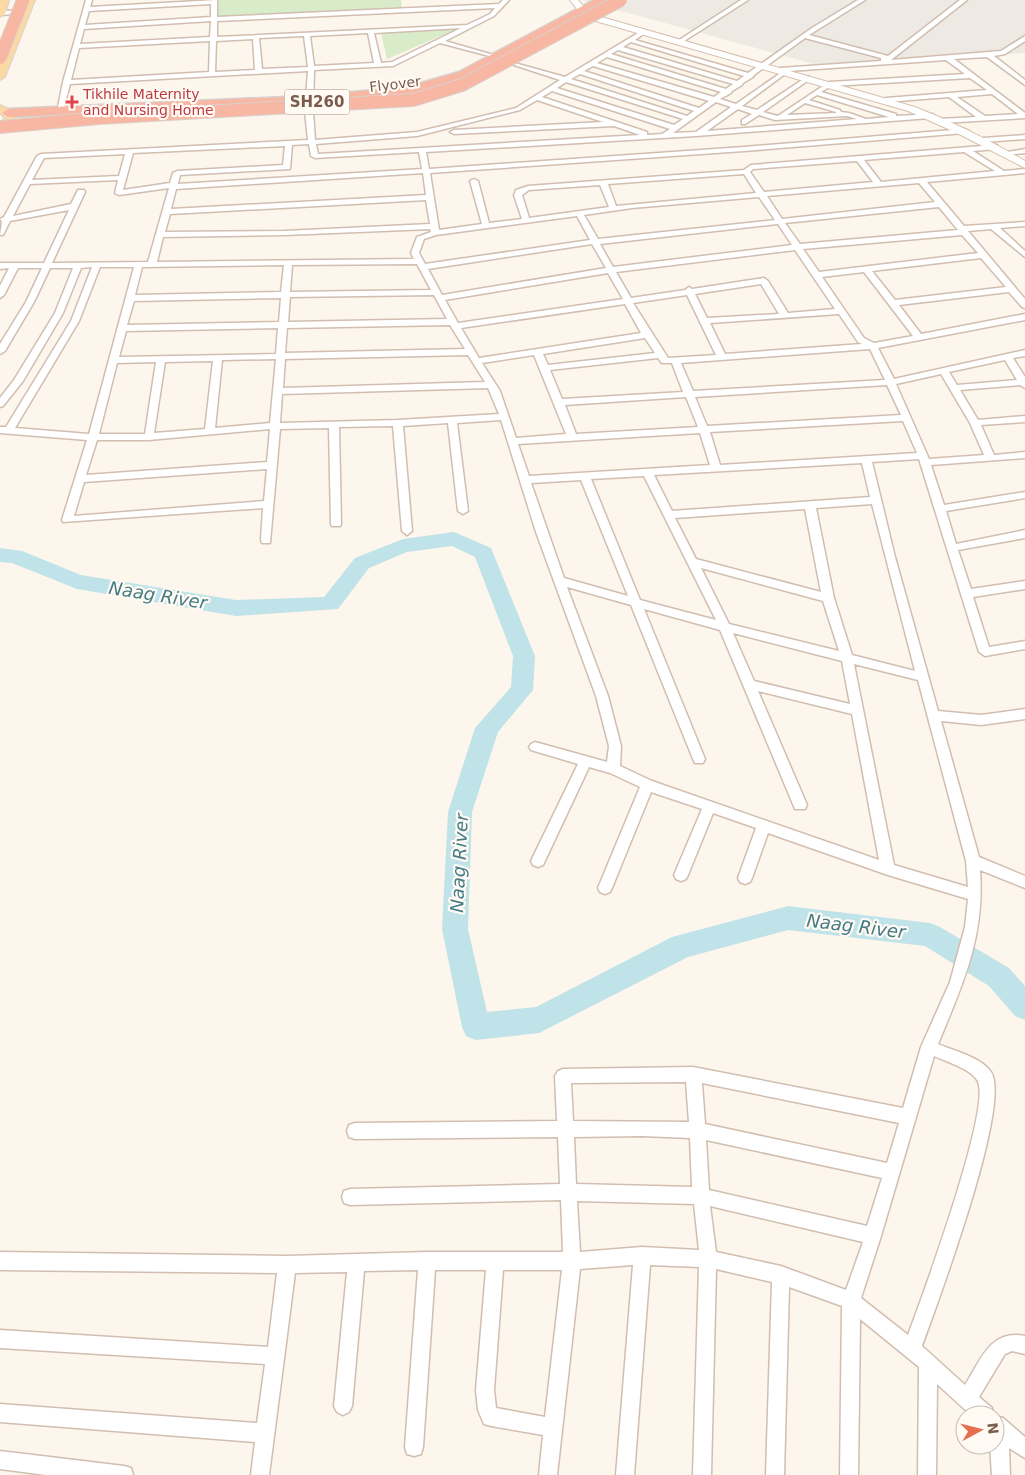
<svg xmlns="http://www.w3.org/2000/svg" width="1025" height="1475" viewBox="0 0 1025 1475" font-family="'DejaVu Sans',sans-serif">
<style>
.industrial{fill:#efe9e4}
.green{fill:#d8ecc9}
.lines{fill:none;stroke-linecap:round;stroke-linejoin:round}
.river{fill:#bfe3e8;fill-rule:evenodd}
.street-casing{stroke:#d1beb0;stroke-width:3}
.secondary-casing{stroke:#d6c0b0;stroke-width:2}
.primary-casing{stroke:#dad1cd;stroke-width:2}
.highway-casing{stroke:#dad1cd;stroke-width:3}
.street{fill:#fff;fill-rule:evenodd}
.secondary{fill:#fff;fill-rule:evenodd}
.primary{fill:#fbd9a5;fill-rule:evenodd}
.highway{fill:#f7b7a3;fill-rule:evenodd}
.highway-bridge-casing{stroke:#dad1cd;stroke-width:14;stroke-linecap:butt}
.highway-bridge{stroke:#f7b7a3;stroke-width:12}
.health-dot{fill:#e0444e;stroke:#fffaf3;stroke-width:2}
.labels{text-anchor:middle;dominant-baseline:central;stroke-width:4.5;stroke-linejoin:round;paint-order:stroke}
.far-street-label{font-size:14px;fill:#7a5c4d;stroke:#fffaf3}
.far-health-label{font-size:14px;fill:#be3a42;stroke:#fffaf3;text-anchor:start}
.shield{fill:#fffaf3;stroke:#a28b7f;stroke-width:1}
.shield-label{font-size:15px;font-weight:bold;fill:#7a5c4d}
.water-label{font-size:18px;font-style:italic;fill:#437c86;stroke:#fffaf3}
</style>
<rect width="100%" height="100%" fill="#fdf6ec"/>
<polygon class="industrial" points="581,0 1025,0 1025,53 825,67"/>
<g class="green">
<polygon points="218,0 401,0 402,7 218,17"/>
<polygon points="457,29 387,59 381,33"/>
</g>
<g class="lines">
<polygon class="river" points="454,532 491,548 535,656 533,690 498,732 472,812 468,929 487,1012 536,1007 672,937 788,906 930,923 940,927 1009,968 1025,986 1025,1020 1015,1016 989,986 925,946 788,930 688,957 539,1033 476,1040 466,1036 462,1027 442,929 448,812 475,728 511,687 513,656 475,557 452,546 407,552 369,568 338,609 236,616 77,589 12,563 0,562 0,548 22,551 81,575 236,600 324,597 355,558 403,539"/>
<g class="street-casing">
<g id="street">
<path d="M86 0H92L90 7 217 0V17L499 4 503 0H509L494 16 445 41 497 56V58L440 43 393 66 314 70 313 111 315 140 417 132 516 108 560 80 511 64V62L565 77 643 30 645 33 635 40 748 73 812 28 858 0H865L809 35 888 56 960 0H967L891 60 1001 51 1025 36V41L1005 54 994 56 1025 80V85L987 57 954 59 1025 113V118L942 123 938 121 939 119 976 117 949 97 886 102 883 100 886 98 987 90 970 78 831 86 821 92 896 114V116L933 114 934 116 930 118 696 136 426 152 429 169 744 147 965 129 969 131 965 133 744 151 430 173 439 230 482 224 470 181 474 179 478 181 489 223 522 219 514 195 516 190 528 186 744 170 751 165 994 145H997V149L973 151 1004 171 1025 169V173L927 182 964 226 1025 222V226L1000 228 1025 251V257L991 229 968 231 1025 299V308L1022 307 1009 292 899 305 921 334 1025 314V320L878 348 894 379 1025 350V356L1013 358 1025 377V388L1020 385 960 390 978 420 1025 416V422L981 425 994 455 1025 452V458L931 465 944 505 1025 492V498L946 511 956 544 1025 530V538L958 550 971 589 1025 581V589L973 597 989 647 1025 641V649L985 656 979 652 919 459 872 462 895 557 938 711 981 715 1025 709V719L981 725 941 721 979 857 1025 876V888L980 870C985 936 963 984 938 1044 954 1051 981 1057 991 1072 1012 1104 937 1304 922 1346L965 1385C981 1360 990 1329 1025 1336V1354L1012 1351 1005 1354 979 1397 992 1408 994 1415H971L937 1384 936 1475H918L919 1367 860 1319 858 1475H840L842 1306 789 1287 784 1475H766L772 1282 716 1269 711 1475H693L699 1267 650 1265 634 1475H616L633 1265 580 1269 557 1475H539L543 1435 491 1426 484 1424 478 1410 476 1390 486 1270H435L423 1447 421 1454 414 1456 407 1454 405 1447 418 1270 364 1271 352 1406 349 1412 343 1415 337 1412 334 1406 347 1272 295 1273 269 1475H251L255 1442 0 1422V1404L257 1423 265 1364 0 1348V1330L268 1347 277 1273 0 1270V1252L287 1256 427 1252H563L561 1200 350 1205 344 1203 342 1197 344 1191 350 1189 560 1184 558 1137 355 1139 349 1137 347 1131 349 1125 355 1123 557 1121 555 1076 558 1071 563 1069 693 1067 903 1108 921 1047 950 982 965 927 968 899 888 875 768 833 752 878 750 882 745 884 740 882 738 878 756 828 713 813 688 875 686 879 681 881 676 879 674 875 702 809 651 792 612 888 610 892 605 894 600 892 598 888 640 787 610 773 589 767 543 865 538 867 533 865 531 861 578 764 531 750 529 747 531 744 535 742 607 762 609 746 596 696 536 532 501 420 457 423 468 511 463 514 458 511 448 423 403 426 412 531 407 535 402 531 393 426 339 427 341 524 340 526H332L331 524 329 428 280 429 270 543H262L261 540 263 508 63 522 62 520 87 440 0 433V427H6L71 321 92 267 81 268 63 313 23 381 3 406 0 407V398L14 380 55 313 73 268H50L34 302 5 351 0 354V344L26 302 42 268H18L4 295 0 298V286L9 268 0 269V263H44L69 210 10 221 3 235H0L2 222 0 219 4 217 37 156 41 154 308 140 305 111 308 71 70 84 63 111 57 112 63 82ZM211 4V17L85 25 89 11ZM495 8 490 14 467 25 217 37V21ZM211 21 210 37 80 44 84 29ZM461 28 392 62 381 63 374 33ZM368 33 374 63 314 66 310 36ZM304 36 308 67 262 69 259 38ZM805 38 881 58V61L780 68 777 70 782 72 736 104 720 99 731 93 732 91 742 85 743 83 753 77 754 75ZM253 39 255 70 215 72 216 41ZM210 41 209 72 71 80 79 48ZM631 42 744 76 737 81 623 47ZM618 50 733 84 726 89 611 54ZM607 57 721 92 714 97 597 63ZM946 60 965 74 829 82 778 116 763 112 810 79 811 78 808 76 757 110 742 106 789 71ZM593 66 709 101 699 108 584 71ZM580 74 694 111 687 116 571 79ZM566 82 683 119 674 125 557 88ZM552 91 670 129 662 134 647 135V132L542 97ZM992 94 1018 114 985 116 957 97ZM817 95 889 117 866 119 849 113 841 112 840 110 809 100ZM537 100 603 122 454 130 450 132 454 134 614 126 640 135 318 154 316 144 417 136 520 110ZM716 102 731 107 696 132 673 133ZM805 103 836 112V113L787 115ZM738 109 752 114 742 120V124H745L759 115 775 120 847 116 857 119 707 131ZM309 144 311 156 315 158 419 152 422 169 178 184 180 175 290 169 292 145ZM285 146 283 165 177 171 173 173 170 183 123 190 133 153ZM964 152 995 171 881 182 864 160ZM125 154 119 176 32 180 44 158ZM857 161 873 182 764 192 750 172 753 169ZM423 173 426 195 171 209 176 189ZM744 174 756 193 616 206 608 184ZM118 180 115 193 119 195 169 188 148 262 52 263 85 192 84 190H78L71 204 13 216 30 184ZM919 183 935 202 782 219 767 196ZM600 185 609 207 529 218 522 195 529 190ZM759 197 775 220 598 239 584 215 632 208ZM426 200 430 224 285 231 165 232 170 214ZM939 207 958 230 800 244 785 223ZM577 216 590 240 425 264 419 253 424 239 436 235ZM778 224 792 245 613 267 600 244ZM430 229 431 232 417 237 411 253 414 259 157 262 163 237 285 235ZM962 235 978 253 819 272 803 249ZM592 244 606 268 442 295 428 269ZM795 250 835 309 788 313 768 281 764 278 692 289 689 287 685 290 631 298 616 272ZM981 258 1006 287 895 300 872 271ZM417 264 431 290 290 292 292 265ZM284 265 281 292 135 295 142 267ZM100 267H134L89 434 15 428 79 321ZM864 272 913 336 874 343 864 338 822 277ZM608 273 623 299 458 323 445 300ZM761 284 779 314 707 318 695 294ZM434 295 447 319 288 322 290 297ZM687 295 716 355 668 358 633 303ZM281 298 279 322 127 325 134 301ZM625 304 641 333 479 358 461 328ZM839 314 858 342 862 344 725 354 710 323ZM450 325 465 349 285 353 287 328ZM278 328 276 354 119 357 126 331ZM645 338 655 353 548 365 543 354ZM870 349 885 380 693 391 681 363ZM468 355 485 382 283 388 285 359ZM534 355 566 434 516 438 500 391 482 363ZM658 358 662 363H672L683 392 562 399 550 370ZM276 359 270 423 215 428 222 360ZM1005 360 1017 380 957 385 949 372ZM213 361 205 429 154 433 165 362ZM156 362 145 434H99L117 363ZM941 374 970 423 984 455 929 459 896 384ZM887 385 901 415 707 426 695 397ZM488 388 499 414 398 420 280 423 282 394ZM686 397 698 427 576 434 565 405ZM903 421 917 453 720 465 710 432ZM270 429 267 462 86 475 97 440H149ZM700 433 710 465 529 476 518 444ZM862 463 870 497 672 511 654 475ZM267 469 264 501 74 516 84 482ZM644 476 716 620 640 600 591 479ZM581 480 628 596 564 578 531 483ZM872 504 915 671 852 655 834 598 816 508ZM805 509 821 592 696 559 675 518ZM701 568 823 601 839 651 729 624ZM567 587 631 605 693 759 695 763H703L705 759 644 609 720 630 795 809H805L807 805 758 691 852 714 879 860 652 781 620 766 621 746 608 696ZM733 633 842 661 850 704 754 681ZM854 664 918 680 966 861 968 887 894 865ZM934 1056C947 1062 969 1068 977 1080 994 1103 921 1300 908 1335L861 1298 881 1236ZM686 1082 689 1122 573 1121 571 1083ZM702 1083 899 1123 887 1163 705 1124ZM642 1136 690 1138 692 1187 576 1184 574 1137ZM706 1140 882 1178 867 1226 709 1190ZM577 1201 694 1204 699 1250 642 1247 580 1252ZM710 1206 863 1242 846 1290 781 1266 716 1252ZM503 1270H562L545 1417 496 1408 494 1390Z"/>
<polygon points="741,0 748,0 681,43 676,42"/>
<polygon points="26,10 28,13 0,15 0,11"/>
<polygon points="1025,135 1025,139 983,142 979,140 983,138"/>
<polygon points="1025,149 1025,153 1005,155 1001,153"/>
<polygon points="995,1416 1003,1418 1025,1437 1025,1458 1009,1448 1010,1475 992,1475 990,1445 995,1445"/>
<polygon points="0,1451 124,1466 131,1468 133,1475 46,1475 0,1469"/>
</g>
</g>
<g class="secondary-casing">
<path id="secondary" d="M570 0H578L586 9 598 16 915 107C953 122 989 140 1025 161V168L957 133 908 111 592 20 580 13Z"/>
</g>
<g class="primary-casing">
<g id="primary">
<polygon points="0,0 9,0 5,14 0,17"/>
<polygon points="25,0 35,0 5,77 0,80 0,64"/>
<polygon points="0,105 12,111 15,118 4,132 0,133 0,123 5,118 0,113"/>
</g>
</g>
<g class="highway-casing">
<polygon id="highway" points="594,0 607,0 467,78 408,95 310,104 8,117 2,113 8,109 310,96 407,87 459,72"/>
</g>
<use href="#street" class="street"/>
<use href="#secondary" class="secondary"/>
<use href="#primary" class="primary"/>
<use href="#highway" class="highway"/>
<g class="highway-bridge-casing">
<g id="highway-bridge">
<polyline points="0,58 23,0"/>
<polyline points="0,127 99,118 413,100 462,85 621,0"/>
</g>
</g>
<use href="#highway-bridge" class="highway-bridge"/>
</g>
<path class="health-dot" d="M69.5 94.5h5v5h5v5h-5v5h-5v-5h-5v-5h5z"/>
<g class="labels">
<g class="far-street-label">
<text transform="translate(395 84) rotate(-7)">Flyover</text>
</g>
<g class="far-health-label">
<text x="83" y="94">Tikhile Maternity<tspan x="83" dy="16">and Nursing Home</tspan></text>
</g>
<rect class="shield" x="284.5" y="89.5" width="65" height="25" rx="4"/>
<g class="shield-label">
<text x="317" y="102">SH260</text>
</g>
<g class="water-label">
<text transform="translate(158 595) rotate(9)">Naag River</text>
<text transform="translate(459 863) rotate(-87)">Naag River</text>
<text transform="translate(856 926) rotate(7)">Naag River</text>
</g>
</g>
<g transform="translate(980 1430) rotate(83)"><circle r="24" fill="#fffaf3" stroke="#cabbb1"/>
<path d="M0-4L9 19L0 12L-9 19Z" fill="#e76f51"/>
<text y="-8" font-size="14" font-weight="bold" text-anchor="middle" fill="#7a5c4d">N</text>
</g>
</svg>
